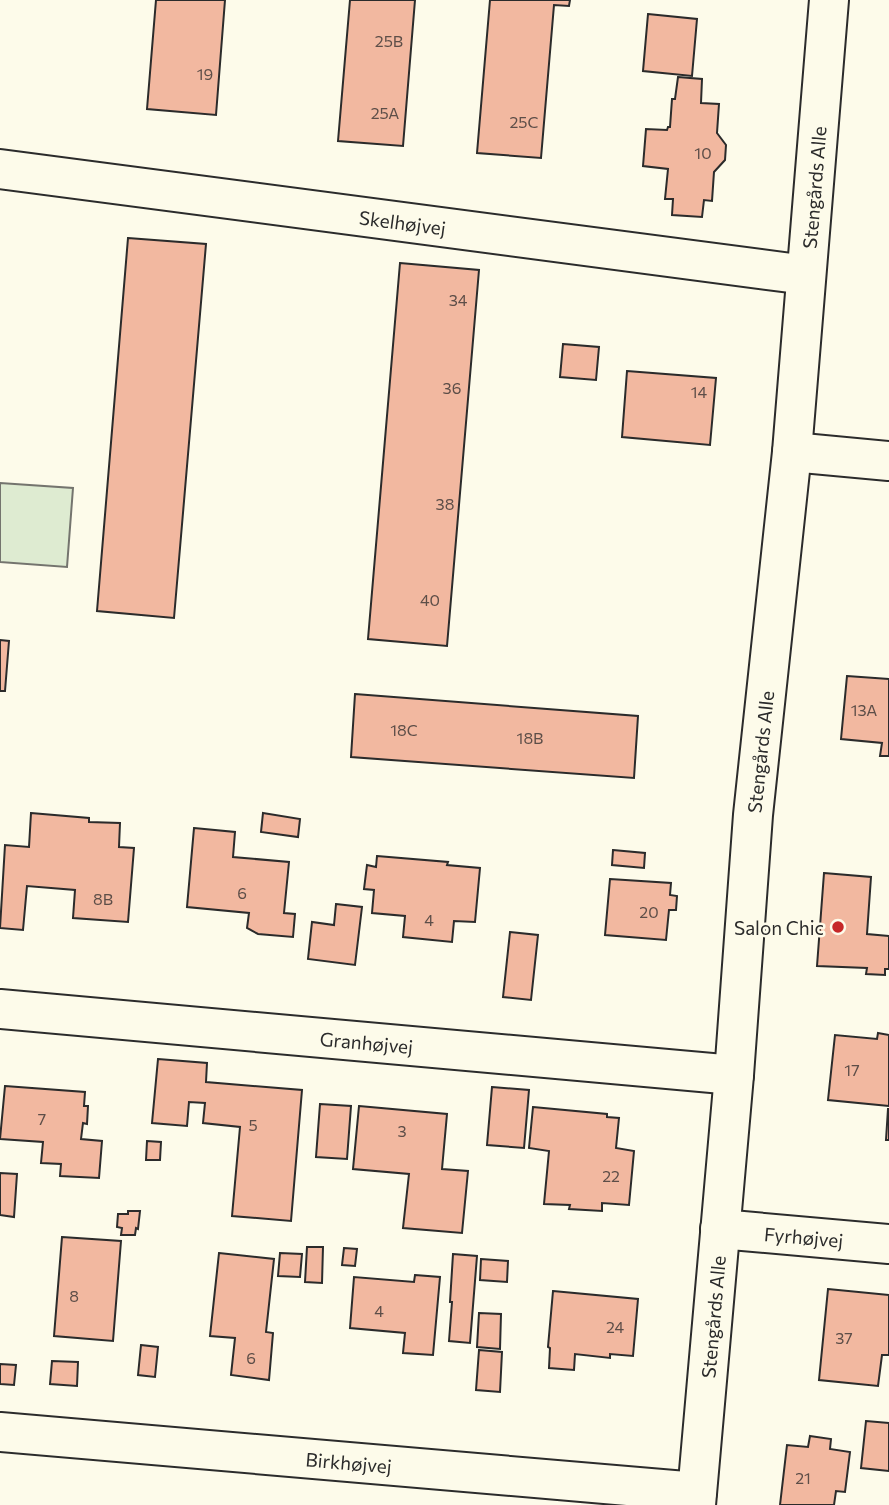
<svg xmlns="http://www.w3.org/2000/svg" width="889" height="1505" viewBox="0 0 889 1505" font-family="Commissioner,sans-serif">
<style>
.green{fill:#deebd1;stroke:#74746e;stroke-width:2}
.building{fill:#f2b8a0;stroke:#2b2b2b;stroke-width:2}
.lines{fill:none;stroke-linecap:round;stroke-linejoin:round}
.minor-casing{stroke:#2b2b2b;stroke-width:42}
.minor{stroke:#fdfbea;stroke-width:38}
.poi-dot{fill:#c62828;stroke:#fdfbea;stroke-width:2.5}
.labels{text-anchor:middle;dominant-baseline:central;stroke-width:5;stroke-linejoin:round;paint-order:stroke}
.number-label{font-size:16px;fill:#5d4e48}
.street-label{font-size:19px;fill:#2b2b2b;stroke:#fdfbea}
.poi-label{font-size:19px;fill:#2b2b2b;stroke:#fdfbea;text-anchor:end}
</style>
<rect width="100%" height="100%" fill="#fdfbea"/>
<polygon class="green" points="0,483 73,488 67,567 0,562"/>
<g class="building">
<polygon points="156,0 225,0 216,115 147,109"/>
<polygon points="350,0 415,0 403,146 338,141"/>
<polygon points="490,0 570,0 569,6 554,5 541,158 477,153"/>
<polygon points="648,14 697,19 692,76 643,71"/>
<polygon points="678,77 702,79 701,103 719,104 717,133 726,145 725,160 714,172 712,201 704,200 702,217 672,215 673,199 665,199 668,169 643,166 646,129 667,130 668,127 670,127 672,99 675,99"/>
<polygon points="128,238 206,244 174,618 97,611"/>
<polygon points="400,263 479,270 447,646 368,639"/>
<polygon points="563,344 599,347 596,380 560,377"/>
<polygon points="627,371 716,378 710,445 622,437"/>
<polygon points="0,640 9,641 5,691 0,691"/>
<polygon points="847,676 889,679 889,756 880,756 882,743 841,739"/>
<polygon points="355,694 638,716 634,778 351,757"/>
<polygon points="31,813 89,818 89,822 120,823 119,847 134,848 128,922 73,918 75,890 27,886 23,930 0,928 5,845 29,847"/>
<polygon points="263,813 300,819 298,837 261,832"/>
<polygon points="194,828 235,832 233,857 289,862 284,913 295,914 293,937 258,934 247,928 249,913 187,907"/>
<polygon points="613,850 645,853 644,868 612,865"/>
<polygon points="377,856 448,862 447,865 480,868 475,922 454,921 452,942 403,937 405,916 372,913 374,890 364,889 367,865 376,867"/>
<polygon points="824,873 871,877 867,934 889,936 889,969 885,969 885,975 866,974 867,968 817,966"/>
<polygon points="610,879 671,883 670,895 677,896 676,910 669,910 666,940 605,935"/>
<polygon points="336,904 362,907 355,965 308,959 312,922 334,925"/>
<polygon points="510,932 538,935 531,1000 503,997"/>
<polygon points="878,1033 889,1035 889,1106 828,1100 835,1035 877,1039"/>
<polygon points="158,1059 207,1063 206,1082 302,1090 291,1221 232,1216 240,1127 203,1123 205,1103 189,1102 187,1126 152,1123"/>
<polygon points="5,1086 85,1092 84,1106 88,1106 87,1124 83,1123 81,1139 102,1141 99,1178 60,1176 61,1164 41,1163 43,1142 0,1139"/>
<polygon points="492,1087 529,1090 524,1148 487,1145"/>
<polygon points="320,1104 351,1106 347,1159 316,1157"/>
<polygon points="359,1106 447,1114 442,1169 468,1171 462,1233 403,1228 409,1174 353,1169"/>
<polygon points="533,1107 607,1114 607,1117 619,1118 616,1148 634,1151 629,1205 602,1203 602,1211 569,1209 570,1205 544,1204 549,1151 529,1148"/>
<polygon points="888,1109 889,1109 889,1140 886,1140"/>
<polygon points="147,1141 161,1142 160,1160 146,1160"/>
<polygon points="0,1173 17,1174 14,1217 0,1215"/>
<polygon points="128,1211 140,1211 138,1229 136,1228 135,1235 121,1235 122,1228 117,1227 118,1214 128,1214"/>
<polygon points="62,1237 121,1241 113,1341 54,1336"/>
<polygon points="307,1247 323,1247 322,1283 305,1282"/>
<polygon points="344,1248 357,1249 355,1266 342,1265"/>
<polygon points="219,1253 274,1259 266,1332 273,1333 269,1380 231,1375 235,1338 210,1336"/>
<polygon points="280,1253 302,1254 300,1277 278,1276"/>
<polygon points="453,1254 477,1256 470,1343 449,1341 452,1302 450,1302"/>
<polygon points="481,1259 508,1261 507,1282 480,1280"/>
<polygon points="415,1275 440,1277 433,1355 403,1353 405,1333 350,1328 354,1277 414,1282"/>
<polygon points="828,1289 889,1295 889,1355 882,1355 878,1386 819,1380"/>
<polygon points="553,1291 638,1299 633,1356 610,1354 610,1358 575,1354 574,1370 549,1368 550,1348 548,1347"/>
<polygon points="479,1313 501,1314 500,1349 477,1347"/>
<polygon points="141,1345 158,1347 155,1377 138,1375"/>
<polygon points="479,1350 502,1352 500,1392 476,1390"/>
<polygon points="52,1361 78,1362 77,1386 50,1384"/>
<polygon points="0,1364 16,1365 14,1385 0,1384"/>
<polygon points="866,1421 889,1423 889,1471 861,1468"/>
<polygon points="810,1436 831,1439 830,1449 850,1452 845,1492 836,1491 834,1505 780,1505 787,1445 808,1447"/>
</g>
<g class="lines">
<g class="minor-casing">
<g id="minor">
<path id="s1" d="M0 169 806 275"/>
<polyline points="792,452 889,461"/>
<path id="s2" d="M0 1009 734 1075"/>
<path id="s3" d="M720 1229 889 1244"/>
<path id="s4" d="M0 1432 697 1492"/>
<path id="s5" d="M696 1505 734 1075 753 815 792 452 829 0"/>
</g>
</g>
<use href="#minor" class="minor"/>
</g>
<circle class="poi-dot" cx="838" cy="927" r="7"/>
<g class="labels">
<g class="number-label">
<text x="389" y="40">25B</text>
<text x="205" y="73">19</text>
<text x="385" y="112">25A</text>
<text x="524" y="121">25C</text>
<text x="703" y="152">10</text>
<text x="458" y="299">34</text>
<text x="452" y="387">36</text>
<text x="699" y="391">14</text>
<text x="445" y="503">38</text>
<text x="430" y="599">40</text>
<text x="864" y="709">13A</text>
<text x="404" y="729">18C</text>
<text x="530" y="737">18B</text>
<text x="242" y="892">6</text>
<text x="103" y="898">8B</text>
<text x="649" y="911">20</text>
<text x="429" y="919">4</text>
<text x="852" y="1069">17</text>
<text x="42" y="1118">7</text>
<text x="253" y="1124">5</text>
<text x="402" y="1130">3</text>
<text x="611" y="1175">22</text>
<text x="74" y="1295">8</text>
<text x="379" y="1310">4</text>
<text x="615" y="1326">24</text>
<text x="844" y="1337">37</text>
<text x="251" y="1357">6</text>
<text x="803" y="1477">21</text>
</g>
<g class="street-label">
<text stroke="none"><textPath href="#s5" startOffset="1323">Stengårds Alle</textPath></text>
<text stroke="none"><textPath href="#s1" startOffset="406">Skelhøjvej</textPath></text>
<text stroke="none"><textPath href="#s5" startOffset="756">Stengårds Alle</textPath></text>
<text stroke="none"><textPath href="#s2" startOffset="368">Granhøjvej</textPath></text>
<text stroke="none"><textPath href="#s3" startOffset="84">Fyrhøjvej</textPath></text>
<text stroke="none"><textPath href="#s5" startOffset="189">Stengårds Alle</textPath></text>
<text stroke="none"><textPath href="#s4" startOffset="350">Birkhøjvej</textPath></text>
</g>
<g class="poi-label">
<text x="824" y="927">Salon Chic</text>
</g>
</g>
</svg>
